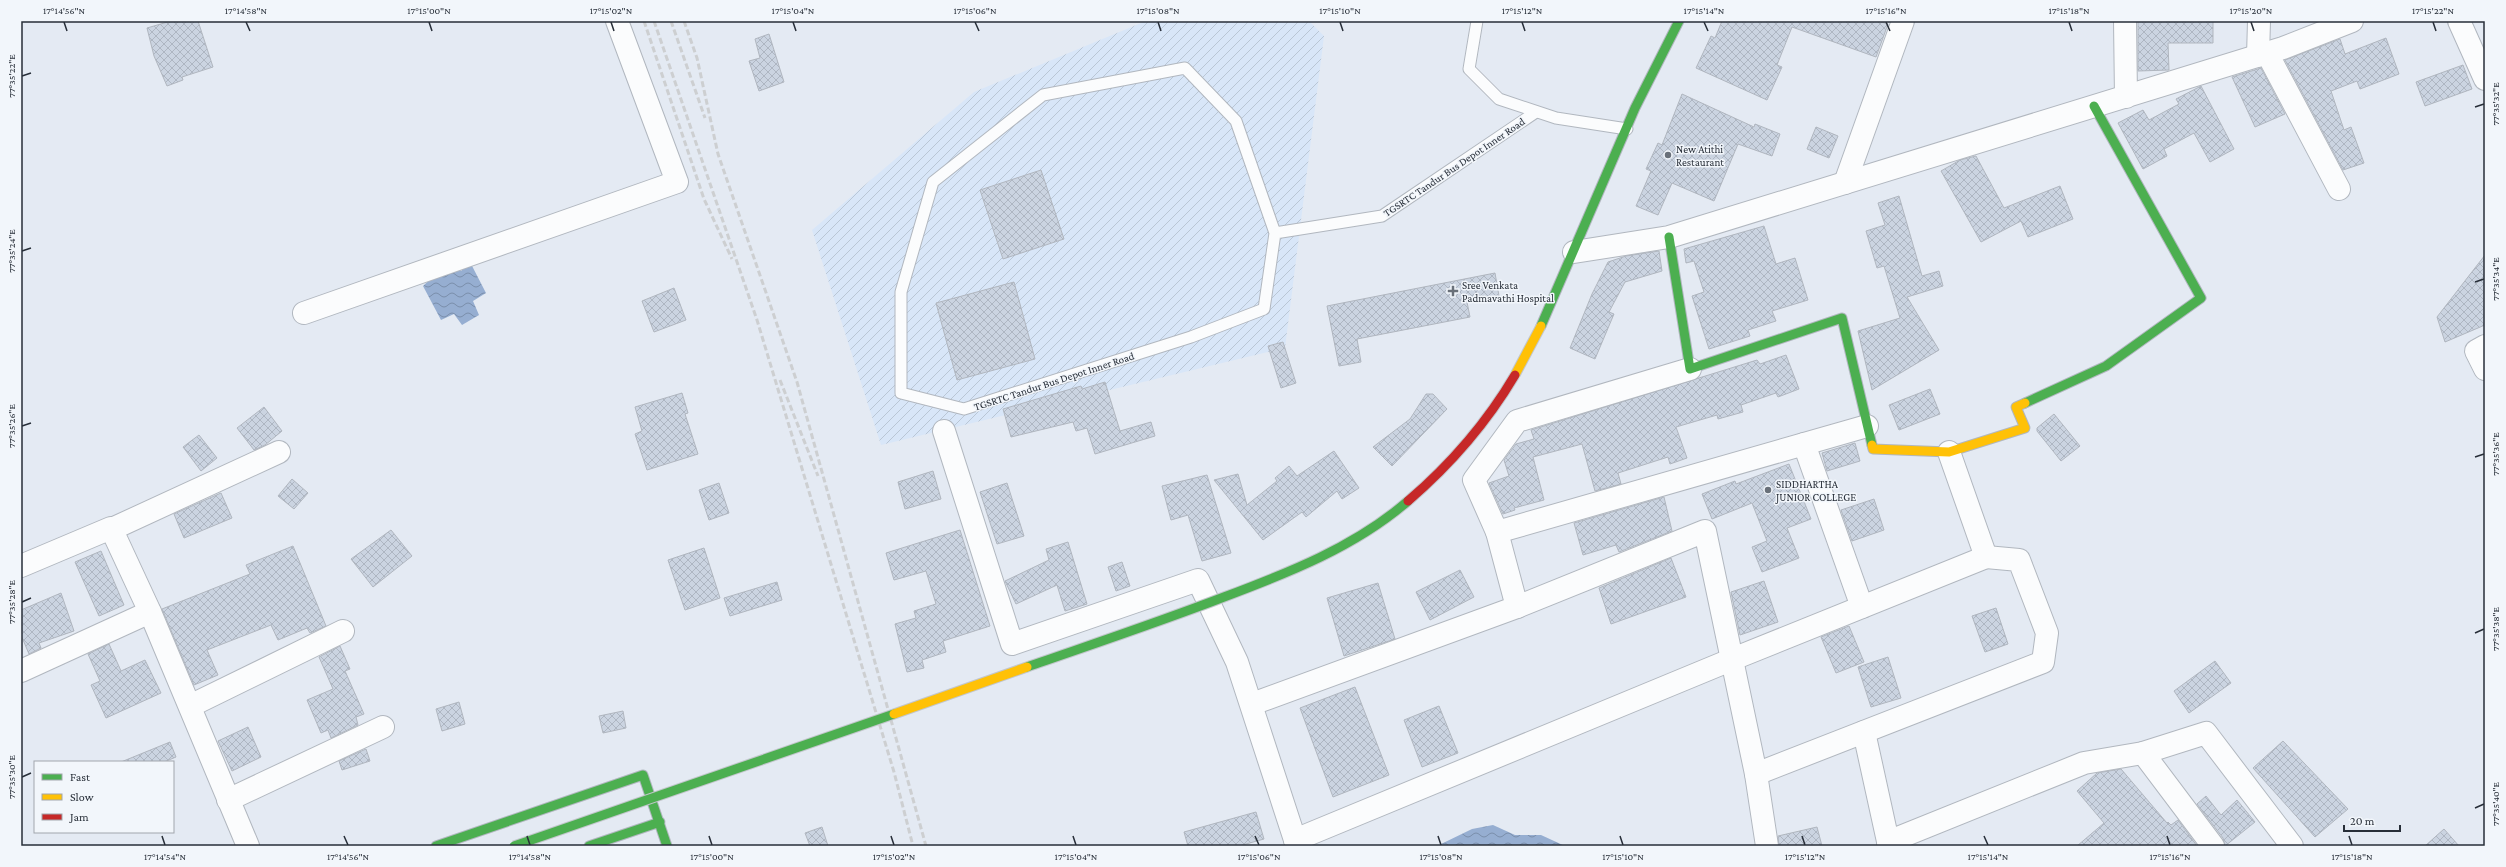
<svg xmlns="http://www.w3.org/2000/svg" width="2506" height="867" viewBox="0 0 2506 867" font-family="'Crimson Pro',serif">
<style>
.industrial{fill:url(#industrial-furrows)}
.water{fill:url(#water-waves)}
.building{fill:url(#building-cross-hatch);stroke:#b0b6bf}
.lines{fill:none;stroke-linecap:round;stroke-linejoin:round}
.lane-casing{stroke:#b1b7bf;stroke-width:13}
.street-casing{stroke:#b1b7bf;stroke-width:24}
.fast-casing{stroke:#b1b7bf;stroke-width:11}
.slow-casing{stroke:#b1b7bf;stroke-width:11}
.lane{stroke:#fbfcfd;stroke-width:11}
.street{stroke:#fbfcfd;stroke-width:22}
.fast{stroke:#4caf50;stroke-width:9}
.slow{stroke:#ffc107;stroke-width:9}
.rail{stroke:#cdcfd1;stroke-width:3;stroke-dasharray:6 3;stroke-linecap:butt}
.fast-bridge-casing{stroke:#c2c6cb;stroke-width:11;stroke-linecap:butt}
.slow-bridge-casing{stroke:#c2c6cb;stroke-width:11;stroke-linecap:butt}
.jam-bridge-casing{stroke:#c2c6cb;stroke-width:11;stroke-linecap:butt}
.fast-bridge{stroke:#4caf50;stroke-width:9}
.slow-bridge{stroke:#ffc107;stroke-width:9}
.jam-bridge{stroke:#c62828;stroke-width:9}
.ticks{fill:none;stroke:#272e38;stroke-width:1.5}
.poi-dot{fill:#697079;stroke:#f2f6fb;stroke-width:1.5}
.labels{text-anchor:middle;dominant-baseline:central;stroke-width:3;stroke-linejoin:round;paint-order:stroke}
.poi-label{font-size:11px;fill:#272e38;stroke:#f2f6fb;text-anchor:start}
.street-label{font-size:11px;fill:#272e38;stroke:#f2f6fb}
.neatline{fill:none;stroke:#272e38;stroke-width:1.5}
.ticks-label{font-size:10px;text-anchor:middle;fill:#272e38}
</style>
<defs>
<pattern id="industrial-furrows" width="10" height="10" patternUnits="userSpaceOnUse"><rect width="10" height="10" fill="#d8e6f8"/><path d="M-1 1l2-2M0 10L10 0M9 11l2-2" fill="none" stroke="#b9c6d5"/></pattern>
<pattern id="water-waves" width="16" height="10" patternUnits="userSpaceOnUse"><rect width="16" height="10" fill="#96aed1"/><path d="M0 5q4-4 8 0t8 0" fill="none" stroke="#7a8eab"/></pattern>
<pattern id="building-cross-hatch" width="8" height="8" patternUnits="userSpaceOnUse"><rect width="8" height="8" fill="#cbd4e1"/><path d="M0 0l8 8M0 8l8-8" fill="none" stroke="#aeb6c2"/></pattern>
</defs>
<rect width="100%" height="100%" fill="#e4eaf3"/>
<polygon class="industrial" points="1146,21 1309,21 1324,36 1285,348 881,445 812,230 974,92"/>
<g class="water">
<polygon points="453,258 461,271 470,262 486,293 473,301 479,315 462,325 454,314 441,320 423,286"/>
<polygon points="1493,825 1515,835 1541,835 1565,846 1437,846 1472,829"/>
</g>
<g class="building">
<polygon points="171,21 198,21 213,67 182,77 183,80 167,86 154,56 147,28"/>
<polygon points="1722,21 1878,21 1888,24 1876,57 1792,27 1777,65 1782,67 1767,100 1696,68 1711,36 1715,38"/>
<polygon points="2138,21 2213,21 2213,43 2168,43 2169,70 2138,71"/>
<polygon points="769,34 784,82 759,91 749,61 760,58 755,39"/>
<polygon points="2386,38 2399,74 2360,89 2357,81 2331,91 2344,130 2351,127 2364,163 2343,170 2285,60 2340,39 2345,54"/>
<polygon points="2463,65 2472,89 2425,106 2416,82"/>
<polygon points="2261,68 2285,114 2255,127 2232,77"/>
<polygon points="2201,86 2234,149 2210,162 2194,133 2164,149 2167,156 2143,169 2118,123 2143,110 2149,120 2179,104 2176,99"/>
<polygon points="1682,94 1754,127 1755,124 1780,134 1772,156 1738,144 1714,201 1672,183 1658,215 1636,206 1651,171 1646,169 1658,143 1662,145"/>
<polygon points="1816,127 1838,136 1829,158 1807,149"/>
<polygon points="1976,156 2004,208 2060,186 2073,219 2028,237 2021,221 1981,242 1941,171 1960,160"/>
<polygon points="1041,170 1064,239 1003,259 980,190"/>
<polygon points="1899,196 1922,276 1939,271 1943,286 1907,297 1939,350 1872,390 1858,331 1900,318 1884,266 1877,268 1866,231 1885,225 1878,203"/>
<polygon points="1764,226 1776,264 1795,258 1808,300 1772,311 1776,321 1748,330 1750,336 1709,349 1692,296 1704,292 1694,261 1686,263 1684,249"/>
<polygon points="1659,251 1662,271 1625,282 1609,312 1614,314 1595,359 1570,348 1592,294 1608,262 1626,256"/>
<polygon points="2485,255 2485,325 2445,342 2437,317"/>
<polygon points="1495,273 1499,296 1467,302 1470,317 1357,339 1361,362 1339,366 1327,306"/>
<polygon points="1014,282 1035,359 957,380 936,303"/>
<polygon points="674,288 686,320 654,332 642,301"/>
<polygon points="1283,342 1296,383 1281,388 1268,346"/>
<polygon points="1786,355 1799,389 1778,397 1776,393 1741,405 1743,412 1718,419 1717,415 1676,427 1687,458 1670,464 1668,457 1618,473 1621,484 1595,491 1582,444 1533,457 1544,500 1514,508 1515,510 1503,514 1489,483 1509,476 1504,460 1516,444 1534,439 1531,430 1757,360 1760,364"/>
<polygon points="1105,382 1120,431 1151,422 1155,436 1095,454 1087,428 1076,431 1073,422 1011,437 1003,409 1081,386 1082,389"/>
<polygon points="1930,389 1940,414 1899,430 1889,405"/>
<polygon points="682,393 688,413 685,414 698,454 647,470 635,434 642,431 635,407"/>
<polygon points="1426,394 1433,394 1447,409 1392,466 1373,447 1410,419"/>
<polygon points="264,407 282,431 265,445 254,450 237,428"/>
<polygon points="2054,414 2080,446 2061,461 2037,431 2037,428"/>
<polygon points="199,435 217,458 201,471 183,447"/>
<polygon points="1855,443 1860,461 1827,471 1822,453"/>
<polygon points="1334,451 1359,488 1342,499 1337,491 1306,517 1302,512 1263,540 1214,480 1238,474 1247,505 1277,481 1275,478 1289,466 1297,476"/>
<polygon points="1789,464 1811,519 1787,528 1799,558 1762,572 1752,547 1767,541 1752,503 1712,519 1702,494 1735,481 1736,484"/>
<polygon points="933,471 941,499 905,509 898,482"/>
<polygon points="1207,475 1231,553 1202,561 1188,515 1171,520 1162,486"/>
<polygon points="292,479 308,493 294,509 278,496"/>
<polygon points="719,483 729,513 709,520 699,490"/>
<polygon points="1007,483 1024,536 997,544 980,492"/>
<polygon points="221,493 232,518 184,538 174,514"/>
<polygon points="1664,497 1672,531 1619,552 1616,545 1583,555 1574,523"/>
<polygon points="1874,499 1884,530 1852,541 1841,510"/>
<polygon points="391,530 412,556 373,587 351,559"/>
<polygon points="960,530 990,626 943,641 946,652 922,660 924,668 907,672 895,624 916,618 914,611 936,604 926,571 894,580 886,553"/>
<polygon points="1068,542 1087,604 1065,611 1057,585 1016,604 1005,581 1049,560 1046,549"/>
<polygon points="293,546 326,626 310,633 307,628 278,640 271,625 207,650 218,675 194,685 162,609 250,574 246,565"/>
<polygon points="704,548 720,598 685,610 668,560"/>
<polygon points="101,551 124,605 99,616 75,562"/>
<polygon points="1671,558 1686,597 1611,624 1599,588"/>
<polygon points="1122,562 1130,586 1116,591 1108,567"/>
<polygon points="1460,570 1474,597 1430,620 1416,592"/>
<polygon points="1764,581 1778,622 1740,635 1731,592"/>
<polygon points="777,582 782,600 730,616 724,598"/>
<polygon points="1378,583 1395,639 1344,656 1327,598"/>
<polygon points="61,593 74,631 39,643 41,648 29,654 21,635 21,610"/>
<polygon points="1996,608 2008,644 1985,652 1972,616"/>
<polygon points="1849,626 1864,662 1836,673 1821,637"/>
<polygon points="109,644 121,671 145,660 161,693 106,718 91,685 100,681 88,654"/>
<polygon points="340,646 350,669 345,671 364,714 356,717 358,725 331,738 328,730 321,733 307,700 333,689 319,657"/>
<polygon points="1888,657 1901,698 1871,707 1858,667"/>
<polygon points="2215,661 2231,683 2189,713 2174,691"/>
<polygon points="1355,687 1389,775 1333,797 1300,708"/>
<polygon points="459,702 465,724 442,731 436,709"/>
<polygon points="1439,706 1458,753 1422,767 1404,720"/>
<polygon points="623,711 626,728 603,733 599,716"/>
<polygon points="248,727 261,757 232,771 218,741"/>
<polygon points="2283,741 2348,809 2315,837 2253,768"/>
<polygon points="170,742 176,757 164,762 121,762"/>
<polygon points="366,749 370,761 342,770 339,761"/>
<polygon points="2121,769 2167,823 2168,822 2171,825 2178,820 2197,846 2077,846 2104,823 2077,791 2097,773"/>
<polygon points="2206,796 2221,815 2237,800 2255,822 2225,846 2223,838 2197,804"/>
<polygon points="1256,812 1264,839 1239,846 1188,846 1184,832"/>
<polygon points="822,827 828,846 810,846 805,833"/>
<polygon points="1817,827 1822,846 1779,846 1778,836"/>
<polygon points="2444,829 2459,846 2425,846"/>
</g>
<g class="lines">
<g class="lane-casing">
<g id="lane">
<polyline points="1477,21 1469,69 1499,99 1556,118 1627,129"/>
<polyline points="1275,233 1264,309 1191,337 964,409 901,393 901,292 933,182 1043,95 1185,68 1236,121 1275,233 1382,216 1536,112"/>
</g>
</g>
<g class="street-casing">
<g id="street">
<polyline points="2125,21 2126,97"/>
<polyline points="2459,21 2485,79"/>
<polyline points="2267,53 2339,189"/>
<polyline points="2258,56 2259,21"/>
<polyline points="1845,183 1903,21"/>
<polyline points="1574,252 1669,237 2283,48 2352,21"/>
<polyline points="304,313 677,182 617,21"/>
<polyline points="2485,346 2476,351 2485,369"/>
<polyline points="1690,369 1517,421 1474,480 1497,532 1867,426"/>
<polyline points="944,431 1012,644 1198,580 1237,662 1297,846"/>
<polyline points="1804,444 1862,607"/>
<polyline points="112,529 279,452"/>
<polyline points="1497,532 1517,607 1705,531 1756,774 1767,846"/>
<polyline points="21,566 111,528 150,612 21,671"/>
<polyline points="150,612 248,846"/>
<polyline points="1252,704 1517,607"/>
<polyline points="190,706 343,631"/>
<polyline points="1864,732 1889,846"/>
<polyline points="2143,753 2213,846"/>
<polyline points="1756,774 2043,662 2047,633 2019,560 1986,557"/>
<polyline points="228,800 383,727"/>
<polyline points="1295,840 1733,659 1986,557 1949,452"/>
<polyline points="1888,842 2084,763 2143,753 2206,733 2292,846"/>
</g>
</g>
<g class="fast-casing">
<g id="fast">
<polyline points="1669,237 1690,369 1842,318 1872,445"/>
<polyline points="1541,326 1635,108 1679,21"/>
<polyline points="2025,403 2106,366 2201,298 2094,106"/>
<polyline points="436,846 643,775 667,846"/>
<polyline points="589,846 660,822"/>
</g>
</g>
<g class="slow-casing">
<polyline id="slow" points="1872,445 1873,449 1949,452 2025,428 2016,407 2025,403"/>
</g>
<use href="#lane" class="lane"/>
<use href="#street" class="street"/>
<use href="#fast" class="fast"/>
<use href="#slow" class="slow"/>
<g class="rail">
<polyline points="644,21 704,199 732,259"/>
<polyline points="654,21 757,320 894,772 913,846"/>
<polyline points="671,21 705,118"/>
<polyline points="684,21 697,58 718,154 797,382 926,846"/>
<polyline points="780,380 818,476"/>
</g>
<g class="fast-bridge-casing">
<g id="fast-bridge">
<path d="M1027 667C1093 644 1159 622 1224 597 1288 573 1355 547 1408 501"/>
<polyline points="514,846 894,714"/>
</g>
</g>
<g class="slow-bridge-casing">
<g id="slow-bridge">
<polyline points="1515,375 1541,326"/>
<polyline points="894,714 1027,667"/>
</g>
</g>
<g class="jam-bridge-casing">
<path id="jam-bridge" d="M1408 501C1450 465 1486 424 1515 375"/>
</g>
<use href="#fast-bridge" class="fast-bridge"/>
<use href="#slow-bridge" class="slow-bridge"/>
<use href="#jam-bridge" class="jam-bridge"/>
</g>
<path class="ticks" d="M64 22 67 31M246 22 250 31M429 22 432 31M611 22 614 31M793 22 796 31M975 22 979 31M1158 22 1161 31M1340 22 1343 31M1522 22 1525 31M1704 22 1708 31M1886 22 1890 31M2069 22 2072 31M2251 22 2254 31M2433 22 2436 31M22 76 31 73M2475 107 2484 104M22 251 31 248M2475 282 2484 279M22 426 31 423M2475 457 2484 454M22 602 31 598M2475 633 2484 629M22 777 31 773M2475 808 2484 804M162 836 165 845M344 836 348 845M527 836 530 845M709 836 712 845M891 836 894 845M1073 836 1076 845M1255 836 1259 845M1438 836 1441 845M1620 836 1623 845M1802 836 1805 845M1984 836 1988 845M2167 836 2170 845M2349 836 2352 845"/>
<g class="poi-dot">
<circle cx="1668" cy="155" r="4"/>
<path d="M1451 285h4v4h4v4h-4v4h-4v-4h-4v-4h4z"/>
<circle cx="1768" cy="490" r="4"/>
</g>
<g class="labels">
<g class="poi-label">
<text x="1676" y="149">New Atithi<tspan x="1676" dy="13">Restaurant</tspan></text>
<text x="1462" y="285">Sree Venkata<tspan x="1462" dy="13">Padmavathi Hospital</tspan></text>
<text x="1776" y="484">SIDDHARTHA<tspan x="1776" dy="13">JUNIOR COLLEGE</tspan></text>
</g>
<g class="street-label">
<text transform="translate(1454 167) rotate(-34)">TGSRTC Tandur Bus Depot Inner Road</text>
<text transform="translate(1054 381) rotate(-18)">TGSRTC Tandur Bus Depot Inner Road</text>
</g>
</g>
<rect width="2506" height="867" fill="none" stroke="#f2f6fb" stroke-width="44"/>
<rect x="34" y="761" width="140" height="72" fill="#f2f6fb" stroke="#a1a6ad"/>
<rect x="42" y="774" width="20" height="6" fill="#4caf50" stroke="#a1a6ad"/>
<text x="70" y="781" font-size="12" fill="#272e38">Fast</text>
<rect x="42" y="794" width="20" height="6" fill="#ffc107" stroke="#a1a6ad"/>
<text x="70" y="801" font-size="12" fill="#272e38">Slow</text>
<rect x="42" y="814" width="20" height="6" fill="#c62828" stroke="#a1a6ad"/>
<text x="70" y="821" font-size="12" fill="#272e38">Jam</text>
<path d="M2344 825v6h56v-6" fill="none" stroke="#272e38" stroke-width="2"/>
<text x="2350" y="825" font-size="12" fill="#272e38" stroke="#f2f6fb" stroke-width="3" paint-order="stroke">20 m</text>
<rect x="22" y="22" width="2462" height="823" class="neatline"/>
<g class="ticks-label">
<text x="64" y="14">17°14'56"N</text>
<text x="246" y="14">17°14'58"N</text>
<text x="429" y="14">17°15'00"N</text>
<text x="611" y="14">17°15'02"N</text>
<text x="793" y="14">17°15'04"N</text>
<text x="975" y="14">17°15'06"N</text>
<text x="1158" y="14">17°15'08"N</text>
<text x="1340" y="14">17°15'10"N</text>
<text x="1522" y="14">17°15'12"N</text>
<text x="1704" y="14">17°15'14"N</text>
<text x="1886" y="14">17°15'16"N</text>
<text x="2069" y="14">17°15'18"N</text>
<text x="2251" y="14">17°15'20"N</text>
<text x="2433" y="14">17°15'22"N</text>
<text transform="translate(11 76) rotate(-90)" y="4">77°35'22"E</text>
<text transform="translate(2495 104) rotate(-90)" y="4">77°35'32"E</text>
<text transform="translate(11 251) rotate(-90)" y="4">77°35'24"E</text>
<text transform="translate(2495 279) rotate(-90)" y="4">77°35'34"E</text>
<text transform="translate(11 426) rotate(-90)" y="4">77°35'26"E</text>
<text transform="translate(2495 454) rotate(-90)" y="4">77°35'36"E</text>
<text transform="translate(11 602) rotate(-90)" y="4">77°35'28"E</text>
<text transform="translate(2495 629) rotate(-90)" y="4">77°35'38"E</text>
<text transform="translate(11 777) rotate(-90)" y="4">77°35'30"E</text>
<text transform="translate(2495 804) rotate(-90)" y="4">77°35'40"E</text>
<text x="165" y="860">17°14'54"N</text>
<text x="348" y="860">17°14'56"N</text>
<text x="530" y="860">17°14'58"N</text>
<text x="712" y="860">17°15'00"N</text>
<text x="894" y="860">17°15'02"N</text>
<text x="1076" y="860">17°15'04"N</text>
<text x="1259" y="860">17°15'06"N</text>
<text x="1441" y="860">17°15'08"N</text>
<text x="1623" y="860">17°15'10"N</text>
<text x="1805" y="860">17°15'12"N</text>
<text x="1988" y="860">17°15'14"N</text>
<text x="2170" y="860">17°15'16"N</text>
<text x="2352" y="860">17°15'18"N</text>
</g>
</svg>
